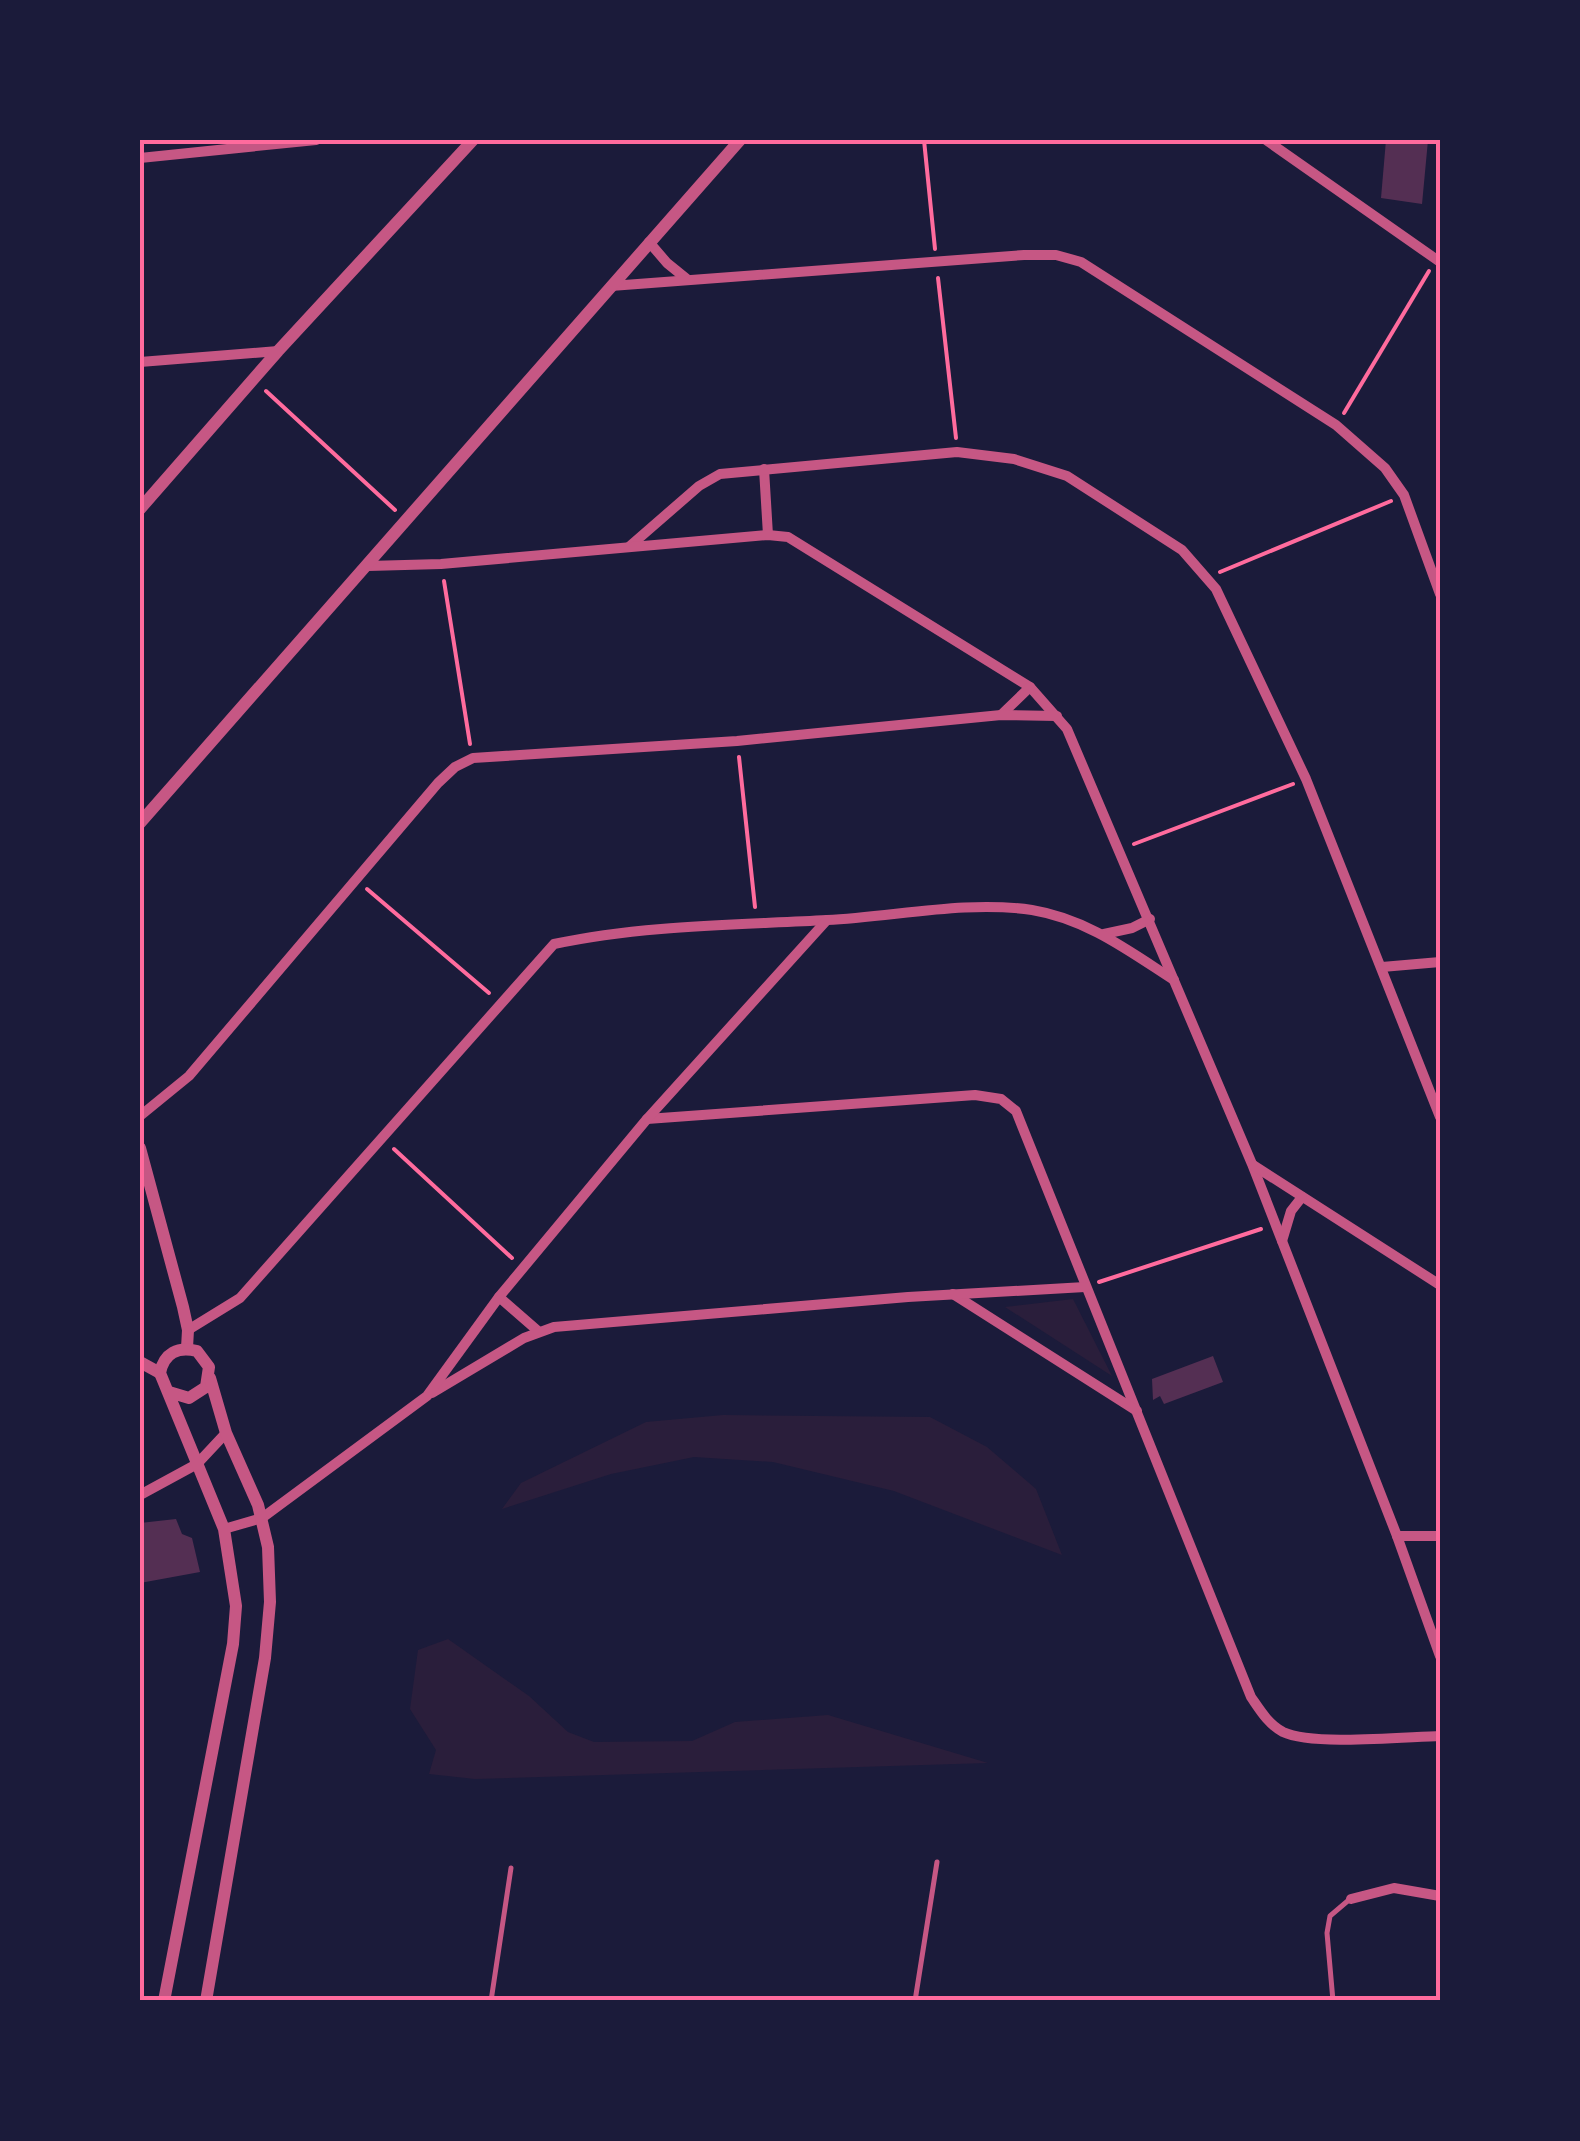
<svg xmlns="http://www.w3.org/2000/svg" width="1580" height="2141" viewBox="0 0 1580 2141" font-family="'Source Serif 4',serif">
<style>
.green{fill:#2a1e3b}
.building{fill:#542f53}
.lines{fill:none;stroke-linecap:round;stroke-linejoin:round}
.path{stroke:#ff6b9d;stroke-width:4}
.service{stroke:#c65784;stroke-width:5}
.minor{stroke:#c65784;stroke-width:10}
.tertiary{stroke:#c65784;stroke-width:12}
.neatline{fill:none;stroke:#ff6b9d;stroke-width:4}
</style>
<rect width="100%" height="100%" fill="#1b1b3a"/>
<g class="green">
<polygon points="1073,1299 1112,1376 1005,1307"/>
<polygon points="723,1415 930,1417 987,1447 1036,1489 1062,1555 894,1491 773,1462 694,1457 611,1474 502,1509 521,1483 646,1422"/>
<polygon points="448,1639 529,1696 568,1732 594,1742 692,1741 735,1722 828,1715 988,1763 475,1779 429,1774 436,1750 410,1709 418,1650"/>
</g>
<g class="building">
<polygon points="1386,140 1428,140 1422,204 1381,198"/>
<polygon points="1213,1356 1223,1382 1164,1404 1160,1396 1153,1400 1152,1379"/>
<polygon points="176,1519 182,1534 192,1538 200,1572 140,1583 140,1523"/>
</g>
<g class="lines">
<g class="path">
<polyline points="924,140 935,249"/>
<polyline points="938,278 956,438"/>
<polyline points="266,391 395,510"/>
<polyline points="1344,413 1429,271"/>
<polyline points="1220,572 1391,501"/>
<polyline points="444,581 470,744"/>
<polyline points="739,757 755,907"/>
<polyline points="1134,844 1293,784"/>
<polyline points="367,889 489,993"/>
<polyline points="394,1149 512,1258"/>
<polyline points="1099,1282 1261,1229"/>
</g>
<g class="service">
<polyline points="491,2001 511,1868"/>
<polyline points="915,2001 937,1862"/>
<polyline points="1333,2001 1327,1933 1330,1916 1350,1899"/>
</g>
<g class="minor">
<polyline points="1266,140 1440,262"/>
<polyline points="140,158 316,140"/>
<polyline points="649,242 667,263 688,280"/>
<polyline points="611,286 1024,255 1056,255 1081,262 1336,425 1385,468 1404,495 1440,594"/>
<polyline points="140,362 278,351"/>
<polyline points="764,469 768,535"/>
<polyline points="630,546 699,486 720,474 957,452 1014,459 1067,476 1182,550 1216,589 1306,779 1440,1117"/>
<polyline points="368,566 441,564 768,535 788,537 1030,687 1067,729 1252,1164 1397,1536 1440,1656"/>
<polyline points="1001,715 1030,687"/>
<polyline points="1104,934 1132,928 1150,919"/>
<polyline points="1382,967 1440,962"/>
<polyline points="140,1116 189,1076 438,783 455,767 473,758 737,741 1001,715 1057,716"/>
<path d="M647 1119 975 1095 1001 1099 1016 1111 1251 1697C1260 1710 1268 1724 1283 1732 1312 1746 1404 1737 1440 1736"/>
<polyline points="1253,1165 1440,1285"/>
<polyline points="1282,1241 1291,1211 1302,1197"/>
<polyline points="953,1294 1137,1411"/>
<polyline points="499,1297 538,1331"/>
<path d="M188 1330 240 1298 554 944C643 925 737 925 827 920 894 917 965 900 1032 910 1087 919 1129 951 1174 980"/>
<polyline points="432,1393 524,1338 554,1327 908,1297 1085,1287"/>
<polyline points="140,1495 197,1464 226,1433"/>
<polyline points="224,1529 262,1518 427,1396 499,1297 647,1119 827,920"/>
<polyline points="1397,1536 1440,1536"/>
<polyline points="1351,1899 1394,1888 1440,1896"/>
</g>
<g class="tertiary">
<polyline points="140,509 278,351 473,140"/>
<polyline points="140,823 740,140"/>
<polyline points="140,1148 183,1307 188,1330 187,1348"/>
<polyline points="140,1362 160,1373"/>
<path d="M164 2001 233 1644 236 1606 224 1529 160 1373C164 1353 178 1346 197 1351L209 1367 206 1387 189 1398 169 1392"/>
<polyline points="206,2001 265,1658 270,1602 268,1547 258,1505 226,1433 210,1378"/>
</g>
</g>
<rect width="1580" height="2141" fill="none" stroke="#1b1b3a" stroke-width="285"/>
<rect x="142" y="142" width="1296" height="1856" class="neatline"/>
</svg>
